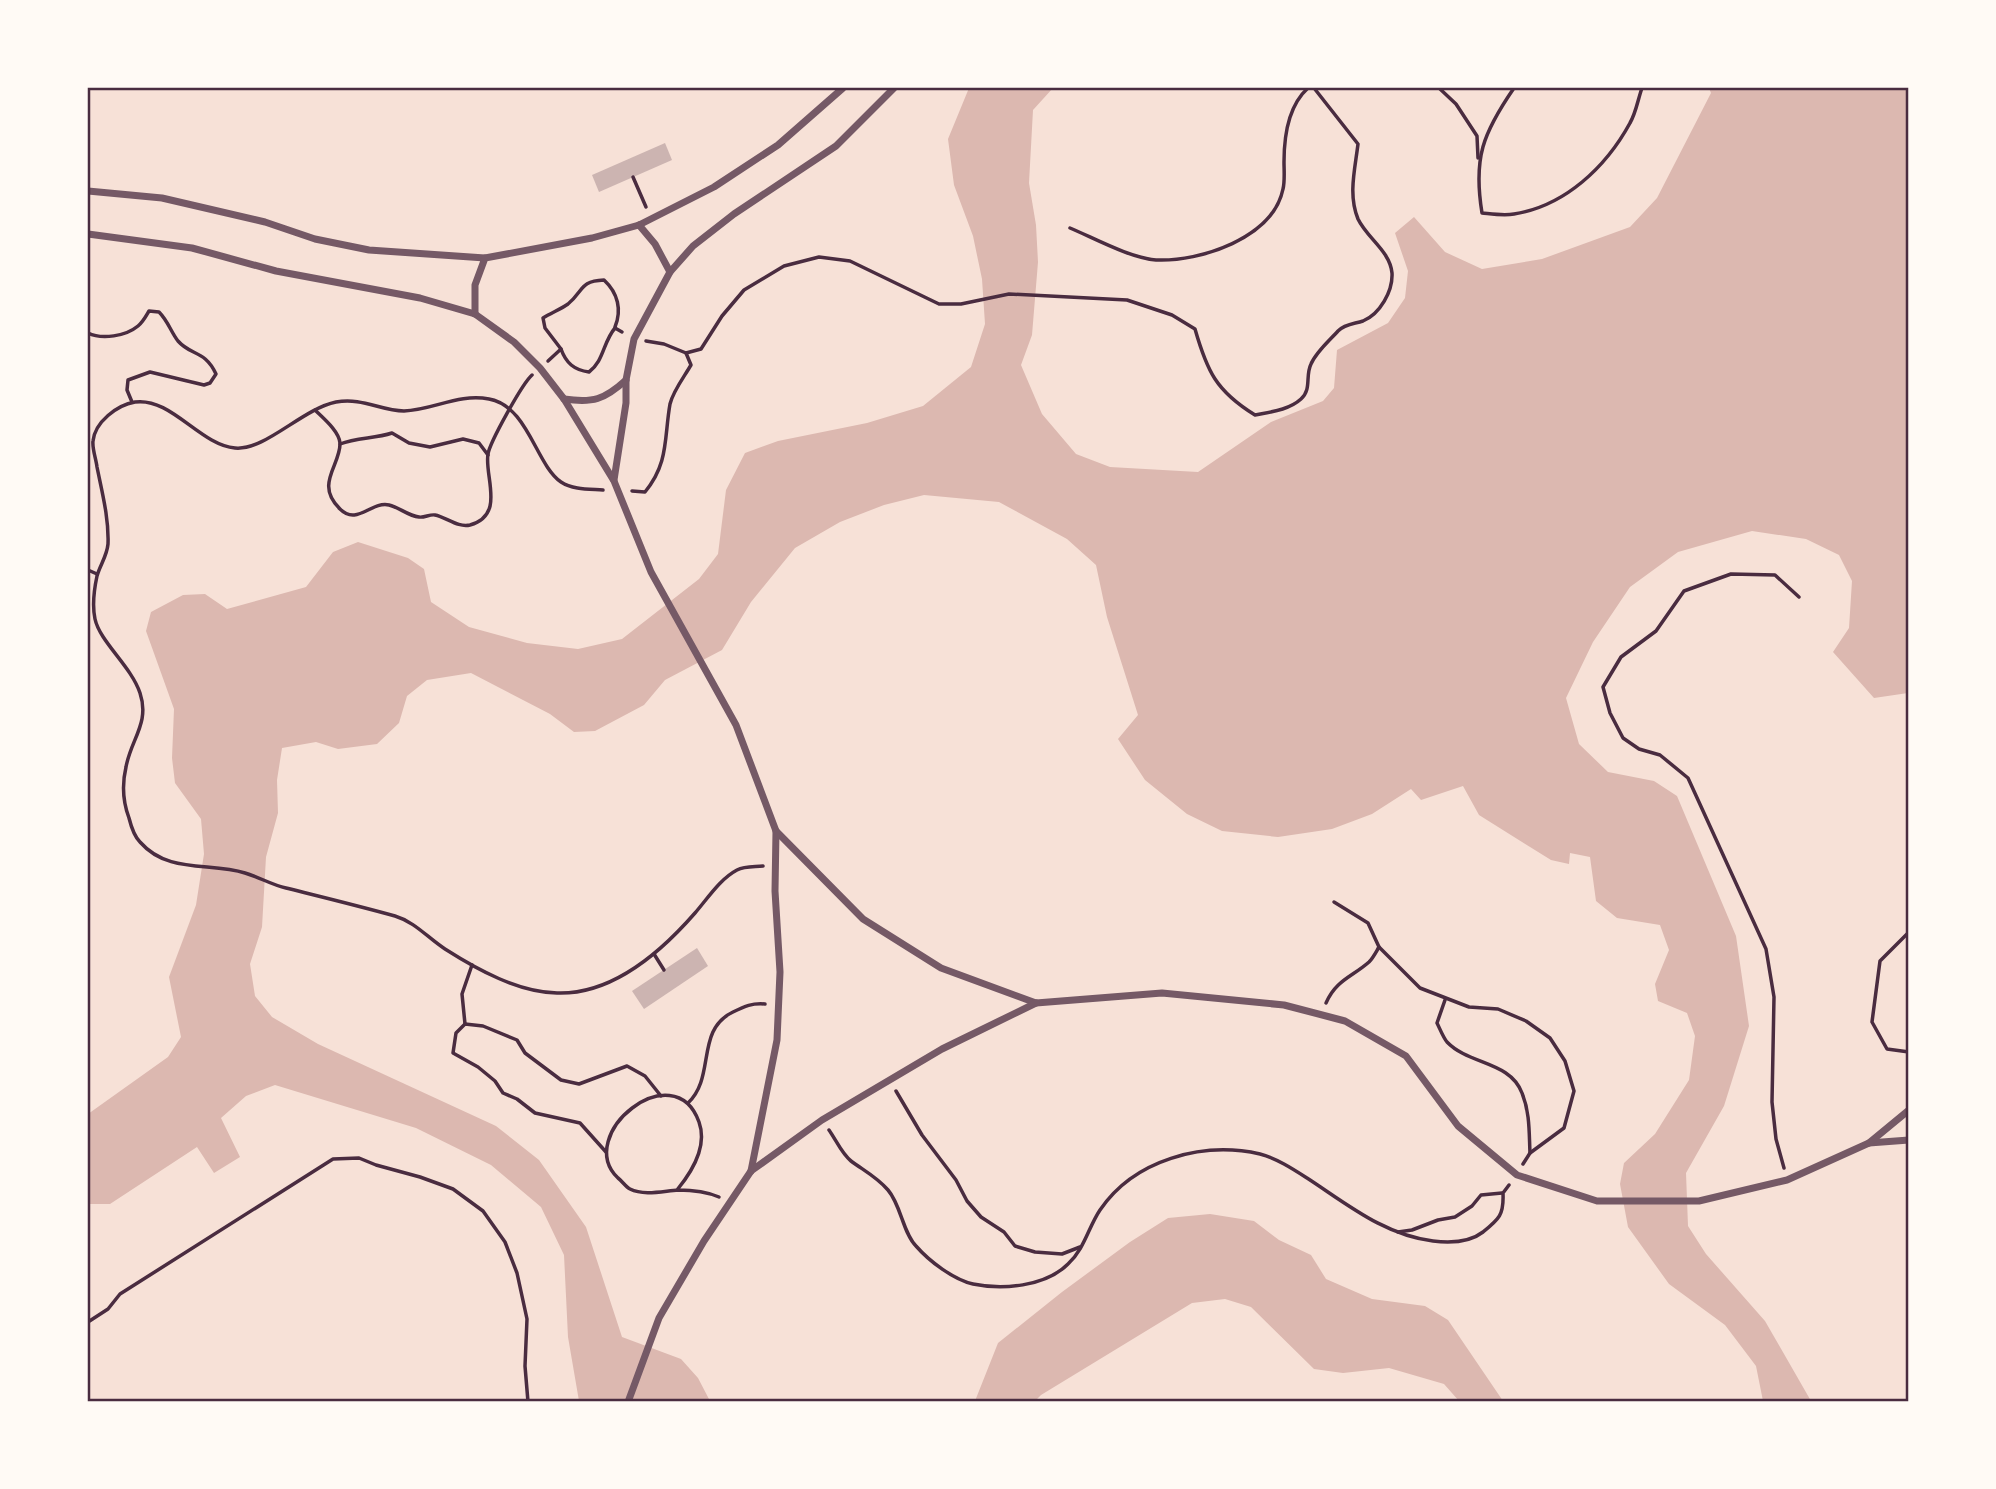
<svg xmlns="http://www.w3.org/2000/svg" width="1996" height="1489" viewBox="0 0 1996 1489" font-family="Helvetica,sans-serif">
<style>
.water{fill:#dcb8b0}
.building{fill:#ccb4b1}
.lines{fill:none;stroke-linecap:round;stroke-linejoin:round}
.path{stroke:#4a2c40;stroke-width:3.5}
.minor{stroke:#755966;stroke-width:7}
.neatline{fill:none;stroke:#4a2c40;stroke-width:2.5}
</style>
<rect width="100%" height="100%" fill="#f7e1d7"/>
<g class="water">
<polygon points="969,88 1053,88 1033,110 1029,183 1036,225 1038,262 1032,335 1021,365 1042,414 1076,454 1110,467 1198,472 1271,422 1323,401 1334,388 1337,350 1388,323 1405,298 1408,271 1395,233 1414,217 1445,252 1482,269 1542,259 1630,227 1657,198 1711,93 1709,88 1908,88 1908,693 1874,698 1833,652 1849,628 1852,581 1839,555 1806,539 1752,531 1678,552 1630,587 1593,642 1566,698 1579,744 1608,772 1654,781 1677,796 1736,936 1749,1026 1724,1106 1686,1173 1688,1226 1706,1254 1765,1321 1811,1401 1763,1401 1756,1366 1725,1325 1669,1284 1628,1227 1620,1184 1624,1163 1655,1134 1689,1080 1695,1036 1687,1013 1658,1001 1655,984 1669,950 1660,925 1617,918 1596,901 1590,857 1570,853 1569,864 1551,860 1479,815 1463,786 1421,800 1411,789 1372,814 1332,829 1278,837 1222,831 1187,814 1145,780 1118,739 1138,715 1107,617 1096,565 1067,539 999,502 924,495 884,505 840,522 795,548 751,602 722,650 665,680 644,705 595,731 574,732 550,714 471,673 427,680 407,696 399,723 377,744 338,749 316,742 282,748 277,780 278,813 266,857 262,927 250,964 255,996 272,1017 318,1044 496,1126 539,1160 586,1227 622,1337 681,1359 698,1378 710,1401 579,1401 568,1337 564,1255 541,1207 491,1165 416,1128 275,1085 246,1096 221,1118 240,1157 214,1173 197,1147 110,1204 88,1204 88,1114 168,1057 181,1037 169,977 196,905 204,854 201,819 175,783 172,758 174,709 146,631 151,612 183,595 205,594 227,609 306,587 333,552 358,542 408,558 424,569 431,602 469,627 527,643 578,649 622,639 699,579 718,554 726,490 745,453 778,441 867,423 923,406 971,367 985,324 982,279 973,236 954,185 948,139"/>
<polygon points="1210,1214 1254,1221 1279,1240 1311,1255 1326,1279 1372,1299 1425,1306 1448,1320 1503,1401 1459,1401 1444,1384 1389,1368 1343,1373 1314,1369 1251,1307 1225,1299 1192,1303 1041,1395 1035,1401 975,1401 998,1343 1062,1292 1130,1242 1168,1218"/>
</g>
<g class="building">
<polygon points="665,143 672,160 599,192 592,175"/>
<polygon points="697,948 708,966 644,1009 632,991"/>
</g>
<g class="lines">
<g class="path">
<polyline points="1439,88 1456,104 1477,136 1478,158"/>
<path d="M1514 88C1483 133 1473 158 1482 213 1492 214 1504 216 1514 214 1565 206 1606 167 1630 123 1636 113 1638 99 1642 88"/>
<polyline points="633,177 646,207"/>
<path d="M1070 228C1094 238 1130 258 1156 260 1200 262 1273 238 1283 189 1285 181 1284 170 1284 162 1284 135 1288 106 1308 88"/>
<path d="M88 333C102 340 126 336 138 326 143 322 146 316 149 311L159 312C168 321 171 332 178 341 191 356 205 350 216 374L210 383 204 385 150 372 128 380 127 390 132 402"/>
<path d="M561 349 545 328 543 318C551 313 561 309 568 304 584 291 579 281 604 280 618 293 622 310 615 327"/>
<path d="M686 353 701 349 722 316 744 290 784 266 819 257 850 261 939 304H961L1009 294 1127 300 1172 315 1195 329C1207 371 1216 391 1255 415 1270 412 1289 410 1301 399 1312 389 1305 376 1311 364 1316 352 1329 341 1338 331 1345 324 1354 324 1363 321 1380 314 1393 291 1392 273 1390 251 1367 238 1358 219 1348 195 1355 169 1358 144L1314 88"/>
<path d="M548 361 561 349C566 363 574 370 589 372 604 361 603 342 615 328L622 332"/>
<path d="M315 410C323 418 339 431 340 443 341 465 314 484 340 509 357 526 371 501 389 505 399 507 408 516 419 517 424 518 430 514 435 515 446 517 458 528 470 525 506 515 484 476 488 454 490 442 522 384 532 375"/>
<path d="M340 444C357 437 374 439 392 433L409 443 430 447 463 439 479 443 488 455"/>
<path d="M603 490C590 489 573 490 561 482 536 465 528 406 489 399 459 393 433 410 404 411 381 411 362 397 336 402 302 409 265 451 235 448 200 445 171 397 135 402 117 405 95 422 93 441 92 448 96 459 97 467 102 492 109 518 108 544 107 556 100 565 97 576 94 590 92 605 95 619 100 642 131 666 140 693 150 723 131 739 126 767 122 784 123 802 129 818 131 826 134 836 140 842 168 874 209 862 245 873 259 877 272 885 286 888 322 897 359 906 395 916 415 922 428 938 445 949 478 970 518 992 557 993 613 995 661 952 695 913 708 898 720 879 737 870 745 866 754 867 763 866"/>
<path d="M632 491 645 492C669 463 664 438 670 404 673 391 684 377 691 365L686 353 664 344 646 341"/>
<polyline points="88,570 97,574"/>
<polyline points="1909,932 1880,961 1872,1022 1887,1049 1909,1052"/>
<polyline points="1379,947 1420,988 1469,1007 1498,1009 1526,1021 1550,1038 1565,1061 1574,1091 1564,1128 1530,1153 1523,1164"/>
<polyline points="654,954 664,970"/>
<path d="M1445 1000 1437 1023C1440 1029 1443 1037 1447 1042 1469 1065 1510 1061 1522 1093 1530 1113 1529 1132 1530 1153"/>
<path d="M1326 1003C1336 980 1352 977 1369 962 1373 958 1376 952 1379 947L1368 923 1334 902"/>
<polyline points="465,1024 462,994 472,965"/>
<polyline points="896,1091 922,1135 956,1180 967,1201 981,1217 1004,1232 1015,1246 1035,1252 1062,1254 1080,1247"/>
<path d="M688 1103C716 1077 695 1030 733 1012 745 1006 752 1003 765 1004"/>
<path d="M829 1130C836 1140 842 1154 851 1161 863 1170 877 1177 888 1190 901 1205 903 1233 916 1246 929 1261 954 1280 973 1284 1002 1290 1045 1287 1068 1264 1085 1248 1088 1228 1100 1210 1134 1160 1202 1141 1260 1154 1276 1158 1293 1169 1307 1178 1347 1204 1384 1235 1433 1241 1450 1243 1469 1243 1483 1232 1499 1219 1504 1215 1503 1193L1509 1185"/>
<polyline points="606,1152 580,1123 535,1113 517,1099 503,1093 495,1081 478,1067 453,1053 456,1033 465,1024 483,1026 517,1040 525,1053 561,1080 579,1084 627,1066 645,1076 661,1096"/>
<polyline points="1784,1168 1776,1139 1772,1102 1774,997 1766,949 1688,778 1660,755 1639,749 1623,738 1610,713 1603,687 1621,657 1656,631 1684,591 1731,574 1775,575 1799,597"/>
<path d="M677 1190C691 1173 708 1147 699 1122 674 1053 573 1135 618 1178 622 1181 626 1187 630 1189 644 1196 663 1191 678 1190 693 1190 705 1191 719 1197"/>
<polyline points="1398,1232 1412,1230 1438,1220 1455,1217 1472,1206 1481,1195 1502,1193"/>
<polyline points="88,1322 108,1309 120,1294 333,1159 359,1158 376,1165 420,1177 453,1189 483,1211 505,1242 517,1273 527,1319 525,1366 528,1402"/>
<polyline points="88,1401 88,1402"/>
</g>
<g class="minor">
<polyline points="88,191 162,198 265,222 315,239 369,250 485,258"/>
<polyline points="88,234 192,248 276,271 420,298 475,314 514,342 540,368 564,399 614,481 651,572 736,725 776,831 863,919 941,968 1036,1003 1162,993 1284,1005 1345,1021 1406,1056 1458,1126 1517,1175 1597,1201 1699,1201 1787,1180 1869,1143 1909,1140"/>
<polyline points="670,272 693,246 734,214 836,146 894,88"/>
<polyline points="475,314 475,285 485,258 592,238 639,225 714,187 778,145 843,88"/>
<path d="M564 399C593 403 604 400 626 380"/>
<polyline points="614,480 626,403 626,380 634,339 670,272 655,244 639,225"/>
<polyline points="1869,1143 1909,1110"/>
<polyline points="751,1171 777,1040 780,972 775,891 776,831"/>
<polyline points="628,1402 659,1318 704,1241 751,1171 822,1120 942,1049 1036,1003"/>
</g>
</g>
<rect width="1996" height="1489" fill="none" stroke="#fffaf5" stroke-width="178"/>
<rect x="89" y="89" width="1818" height="1311" class="neatline"/>
</svg>
